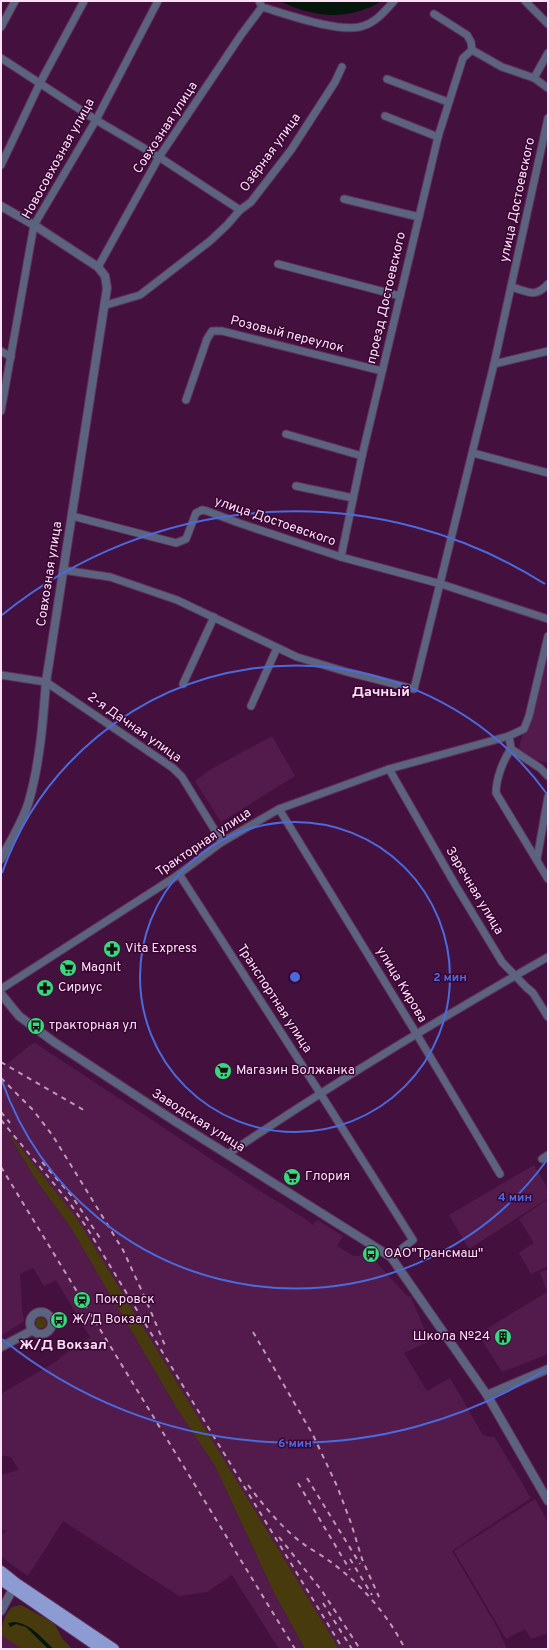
<svg xmlns="http://www.w3.org/2000/svg" width="549" height="1650" viewBox="0 0 549 1650" font-family="Overpass,sans-serif">
<style>
.built{fill:#531b4c}
.green{fill:#473b0e}
.water{fill:#05160a}
.lines{fill:none;stroke-linecap:round;stroke-linejoin:round}
.minor-casing{stroke:#61325b;stroke-width:9}
.tertiary-casing{stroke:#61325b;stroke-width:10}
.primary-casing{stroke:#61325b;stroke-width:12}
.minor{stroke:#5c637e;stroke-width:7}
.tertiary{stroke:#5c637e;stroke-width:8}
.primary{stroke:#8d9bd3;stroke-width:10}
.rail{stroke:#be9ab8;stroke-width:2;stroke-dasharray:5 5;stroke-linecap:butt}
.ring{fill:none;stroke:#4a6bde;stroke-width:2}
.labels{text-anchor:middle;dominant-baseline:central;stroke-width:3;stroke-linejoin:round;paint-order:stroke}
.street-label{font-size:13px;fill:#fce1f6;stroke:#390533}
.poi-label{font-size:13px;fill:#fce1f6;stroke:#390533;text-anchor:start}
.neighbourhood-label{font-size:14px;font-weight:bold;fill:#fce1f6;stroke:#390533}
.centre{fill:#4a6bde;stroke:#390533;stroke-width:2}
.ring-label{font-size:12px;text-anchor:middle;font-weight:bold;fill:#4a6bde;stroke:#390533;stroke-width:3;stroke-linejoin:round;paint-order:stroke}
</style>
<rect width="100%" height="100%" fill="#44113e"/>
<g class="built">
<polygon points="548,639 548,763 517,755"/>
<polygon points="272,736 295,776 221,822 195,781 211,769"/>
<polygon points="35,1043 252,1186 304,1218 313,1225 317,1220 343,1236 337,1246 354,1256 359,1256 365,1250 408,1297 410,1296 430,1341 404,1353 427,1391 450,1378 483,1435 489,1437 494,1436 531,1498 452,1551 498,1629 507,1649 339,1649 84,1230 9,1136 36,1180 71,1228 176,1407 215,1466 274,1593 305,1649 279,1649 232,1575 207,1592 179,1596 63,1521 28,1576 1,1557 1,1535 7,1530 1,1530 1,1475 19,1470 11,1457 1,1455 1,1394 57,1361 62,1356 90,1337 56,1280 44,1286 33,1268 20,1274 22,1309 24,1321 1,1336 1,1069 30,1045"/>
<polygon points="534,1165 548,1189 548,1198 469,1249 449,1215"/>
<polygon points="548,1199 548,1266 531,1274 519,1253 534,1243 519,1219"/>
<polygon points="548,1269 548,1354 502,1372 478,1334 547,1292 540,1272"/>
<polygon points="535,1499 548,1522 548,1633 531,1639 525,1629 506,1639 454,1551"/>
<polygon points="1,1635 22,1649 1,1649"/>
</g>
<g class="green">
<polygon points="6,1130 74,1215 84,1230 339,1649 305,1649 274,1593 215,1466 176,1407 71,1228 36,1180"/>
<circle cx="41" cy="1323" r="5.5"/>
<path d="M21 1605 54 1623 62 1638 72 1649H22L1 1635C1 1627 5 1614 11 1608 13 1606 18 1606 21 1605Z"/>
</g>
<g class="water">
<path d="M280 1H382C349 21 314 18 280 1Z"/>
<path d="M15 1622C33 1625 41 1638 54 1649H48L26 1627 16 1624 10 1627 8 1623Z"/>
</g>
<g class="lines">
<g class="minor-casing">
<g id="minor">
<path d="M259 1 262 7C286 14 341 34 363 26 376 22 385 11 394 1"/>
<polyline points="525,1 548,24"/>
<polyline points="434,14 467,35 471,42 472,50 502,67 534,78 548,88"/>
<polyline points="1,27 15,1"/>
<polyline points="1,58 96,120 159,157 240,210"/>
<polyline points="534,78 548,53"/>
<polyline points="387,79 448,102"/>
<polyline points="385,116 438,137"/>
<polyline points="1,165 40,83 84,1"/>
<polyline points="344,199 419,217"/>
<polyline points="278,264 400,296"/>
<polyline points="98,267 159,157 241,35 262,7"/>
<path d="M511 287C528 291 534 299 548 284"/>
<polyline points="106,305 140,295 210,241 227,225 240,210 251,202 291,150 335,82 342,67"/>
<polyline points="1,351 11,357"/>
<polyline points="494,364 548,351"/>
<polyline points="186,400 207,339 212,331 222,331 382,371"/>
<polyline points="1,411 34,225 96,120 158,1"/>
<polyline points="286,434 362,456"/>
<polyline points="473,453 548,473"/>
<polyline points="296,486 353,498"/>
<polyline points="72,516 176,543 186,539 196,513 202,510 207,511 239,523 341,557 441,584 548,619"/>
<polyline points="341,557 362,456 438,137 463,58 472,50"/>
<polyline points="63,570 110,577 177,600 297,657 347,672 414,689 494,364 548,118"/>
<polyline points="1,675 46,682 173,768 182,777 222,842"/>
<polyline points="183,684 214,617"/>
<polyline points="251,706 277,648"/>
<path d="M509 736 511 749C503 760 496 779 496 793L548 879"/>
<polyline points="511,749 540,768 548,776"/>
<polyline points="389,769 456,886 502,962 526,987 533,993 548,1017"/>
<polyline points="279,809 416,1033 500,1174"/>
<polyline points="537,859 548,797"/>
<polyline points="179,874 320,1093 413,1240 391,1257"/>
<polyline points="1,989 175,877 222,842 279,809 389,769 509,736 524,729 529,716 548,636"/>
<path d="M228 1154C332 1084 439 1019 548 957"/>
<polyline points="542,1159 548,1155"/>
</g>
</g>
<g class="tertiary-casing">
<g id="tertiary">
<path d="M1 206 34 225 98 267 105 276 107 288 46 682C43 721 40 762 29 801 23 821 11 840 1 859"/>
<polyline points="1,994 19,1016 54,1042 176,1122 391,1257 487,1395 548,1501"/>
<circle cx="41" cy="1323" r="11"/>
<polyline points="1,1347 33,1330"/>
<polyline points="487,1395 548,1369"/>
<polyline points="1,1611 16,1583"/>
</g>
</g>
<g class="primary-casing">
<g id="primary">
<polyline points="1,1571 16,1583 114,1649"/>
<polyline points="1,1580 101,1649"/>
</g>
</g>
<use href="#minor" class="minor"/>
<use href="#tertiary" class="tertiary"/>
<use href="#primary" class="primary"/>
<g class="rail">
<polyline points="1,1062 87,1112"/>
<polyline points="1,1078 33,1110 53,1136 123,1250 146,1300 166,1348"/>
<polyline points="1,1112 10,1123"/>
<polyline points="1,1120 69,1202 87,1228 343,1649"/>
<polyline points="42,1162 71,1195 102,1241"/>
<polyline points="1,1167 295,1649"/>
<polyline points="253,1332 313,1435 337,1486 351,1523 362,1559 379,1597"/>
<polyline points="307,1478 360,1564"/>
<polyline points="298,1483 350,1570"/>
<path d="M248 1485C264 1506 281 1527 302 1543 310 1549 320 1554 328 1560 360 1583 387 1613 405 1649"/>
<polyline points="279,1537 322,1591 360,1649"/>
<polyline points="350,1559 372,1595"/>
<polyline points="323,1603 352,1649"/>
</g>
</g>
<g class="ring">
<circle cx="295" cy="977" r="155"/>
<path d="M547 1160A311 311 0 0 1 2 1081M2 873A311 311 0 0 1 547 794"/>
<path d="M545 1370A466 466 0 0 1 2 1339M2 615A466 466 0 0 1 545 584"/>
</g>
<defs>
<g id="pharmacy-disc" transform="scale(0.9)"><circle r="9.5" fill="#3bd77e" stroke="#390533"/><path d="M-2-6h4v4h4v4h-4v4h-4v-4h-4v-4h4Z" fill="#111"/></g>
<g id="supermarket-disc" transform="scale(0.9)"><circle r="9.5" fill="#3bd77e" stroke="#390533"/><path d="M-6-5.5h2.5l.6 2H6L4.5 2H-2.5L-4.4-4H-6ZM-1.5 3.2a1.3 1.3 0 1 0 .1 0ZM3 3.2a1.3 1.3 0 1 0 .1 0Z" fill="#111"/></g>
<g id="bus-disc" transform="scale(0.9)"><circle r="9.5" fill="#3bd77e" stroke="#390533"/><path d="M-5-6H5V4H4V6H2V4H-2V6H-4V4H-5ZM-3.5-4V0h7V-4ZM-3.5 1.2v1.5H-2V1.2ZM2 1.2v1.5H3.5V1.2Z" fill="#111"/></g>
<g id="station-disc" transform="scale(0.9)"><circle r="9.5" fill="#3bd77e" stroke="#390533"/><path d="M-3-6H3Q5-6 5-4V2Q5 4 3 4L4.5 6H3L1.5 4h-3L-3 6H-4.5L-3 4Q-5 4-5 2V-4Q-5-6-3-6ZM-3.5-4v3h7v-3ZM-3.5 1v1.5H-2V1ZM2 1v1.5H3.5V1Z" fill="#111"/></g>
<g id="building-disc" transform="scale(0.9)"><circle r="9.5" fill="#3bd77e" stroke="#390533"/><path d="M-4-6H4V6H1V3H-1V6H-4ZM-2.5-4.3h1.7v1.8h-1.7ZM.8-4.3h1.7v1.8H.8ZM-2.5-1h1.7V.8h-1.7ZM.8-1h1.7V.8H.8Z" fill="#111"/></g>
</defs>
<g fill-rule="evenodd">
<use href="#pharmacy-disc" x="112" y="949"/>
<use href="#supermarket-disc" x="68" y="968"/>
<use href="#pharmacy-disc" x="45" y="988"/>
<use href="#bus-disc" x="36" y="1026"/>
<use href="#supermarket-disc" x="223" y="1071"/>
<use href="#supermarket-disc" x="292" y="1177"/>
<use href="#bus-disc" x="371" y="1254"/>
<use href="#station-disc" x="82" y="1300"/>
<use href="#bus-disc" x="59" y="1320"/>
<use href="#building-disc" x="503" y="1337"/>
</g>
<g class="labels">
<g class="street-label">
<text transform="translate(166 128) rotate(-57)">Совхозная улица</text>
<text transform="translate(271 153) rotate(-54)">Озёрная улица</text>
<text transform="translate(59 159) rotate(-61)">Новосовхозная улица</text>
<text transform="translate(518 200) rotate(-78)">улица Достоевского</text>
<text transform="translate(387 298) rotate(-77)">проезд Достоевского</text>
<text transform="translate(287 335) rotate(14)">Розовый переулок</text>
<text transform="translate(275 522) rotate(19)">улица Достоевского</text>
<text transform="translate(50 574) rotate(-81)">Совхозная улица</text>
<text transform="translate(134 728) rotate(35)">2-я Дачная улица</text>
<text transform="translate(204 843) rotate(-34)">Тракторная улица</text>
<text transform="translate(474 891) rotate(59)">Заречная улица</text>
<text transform="translate(401 985) rotate(59)">улица Кирова</text>
<text transform="translate(274 999) rotate(57)">Транспортная улица</text>
<text transform="translate(198 1121) rotate(32)">Заводская улица</text>
</g>
<g class="poi-label">
<text x="125" y="949">Vita Express</text>
<text x="81" y="968">Magnit</text>
<text x="58" y="988">Сириус</text>
<text x="49" y="1026">тракторная ул</text>
<text x="236" y="1071">Магазин Волжанка</text>
<text x="305" y="1177">Глория</text>
<text x="384" y="1254">ОАО"Трансмаш"</text>
<text x="95" y="1300">Покровск</text>
<text x="72" y="1320">Ж/Д Вокзал</text>
<text x="490" y="1337" text-anchor="end">Школа №24</text>
</g>
<g class="neighbourhood-label">
<text x="381" y="692">Дачный</text>
<text x="63" y="1345">Ж/Д Вокзал</text>
</g>
</g>
<circle cx="295" cy="977" r="6" class="centre"/>
<g class="ring-label">
<text x="450" y="981">2 мин</text>
<text x="515" y="1201">4 мин</text>
<text x="295" y="1447">6 мин</text>
</g>
<rect width="549" height="1650" fill="none" stroke="#fce1f6" stroke-width="4"/>
</svg>
